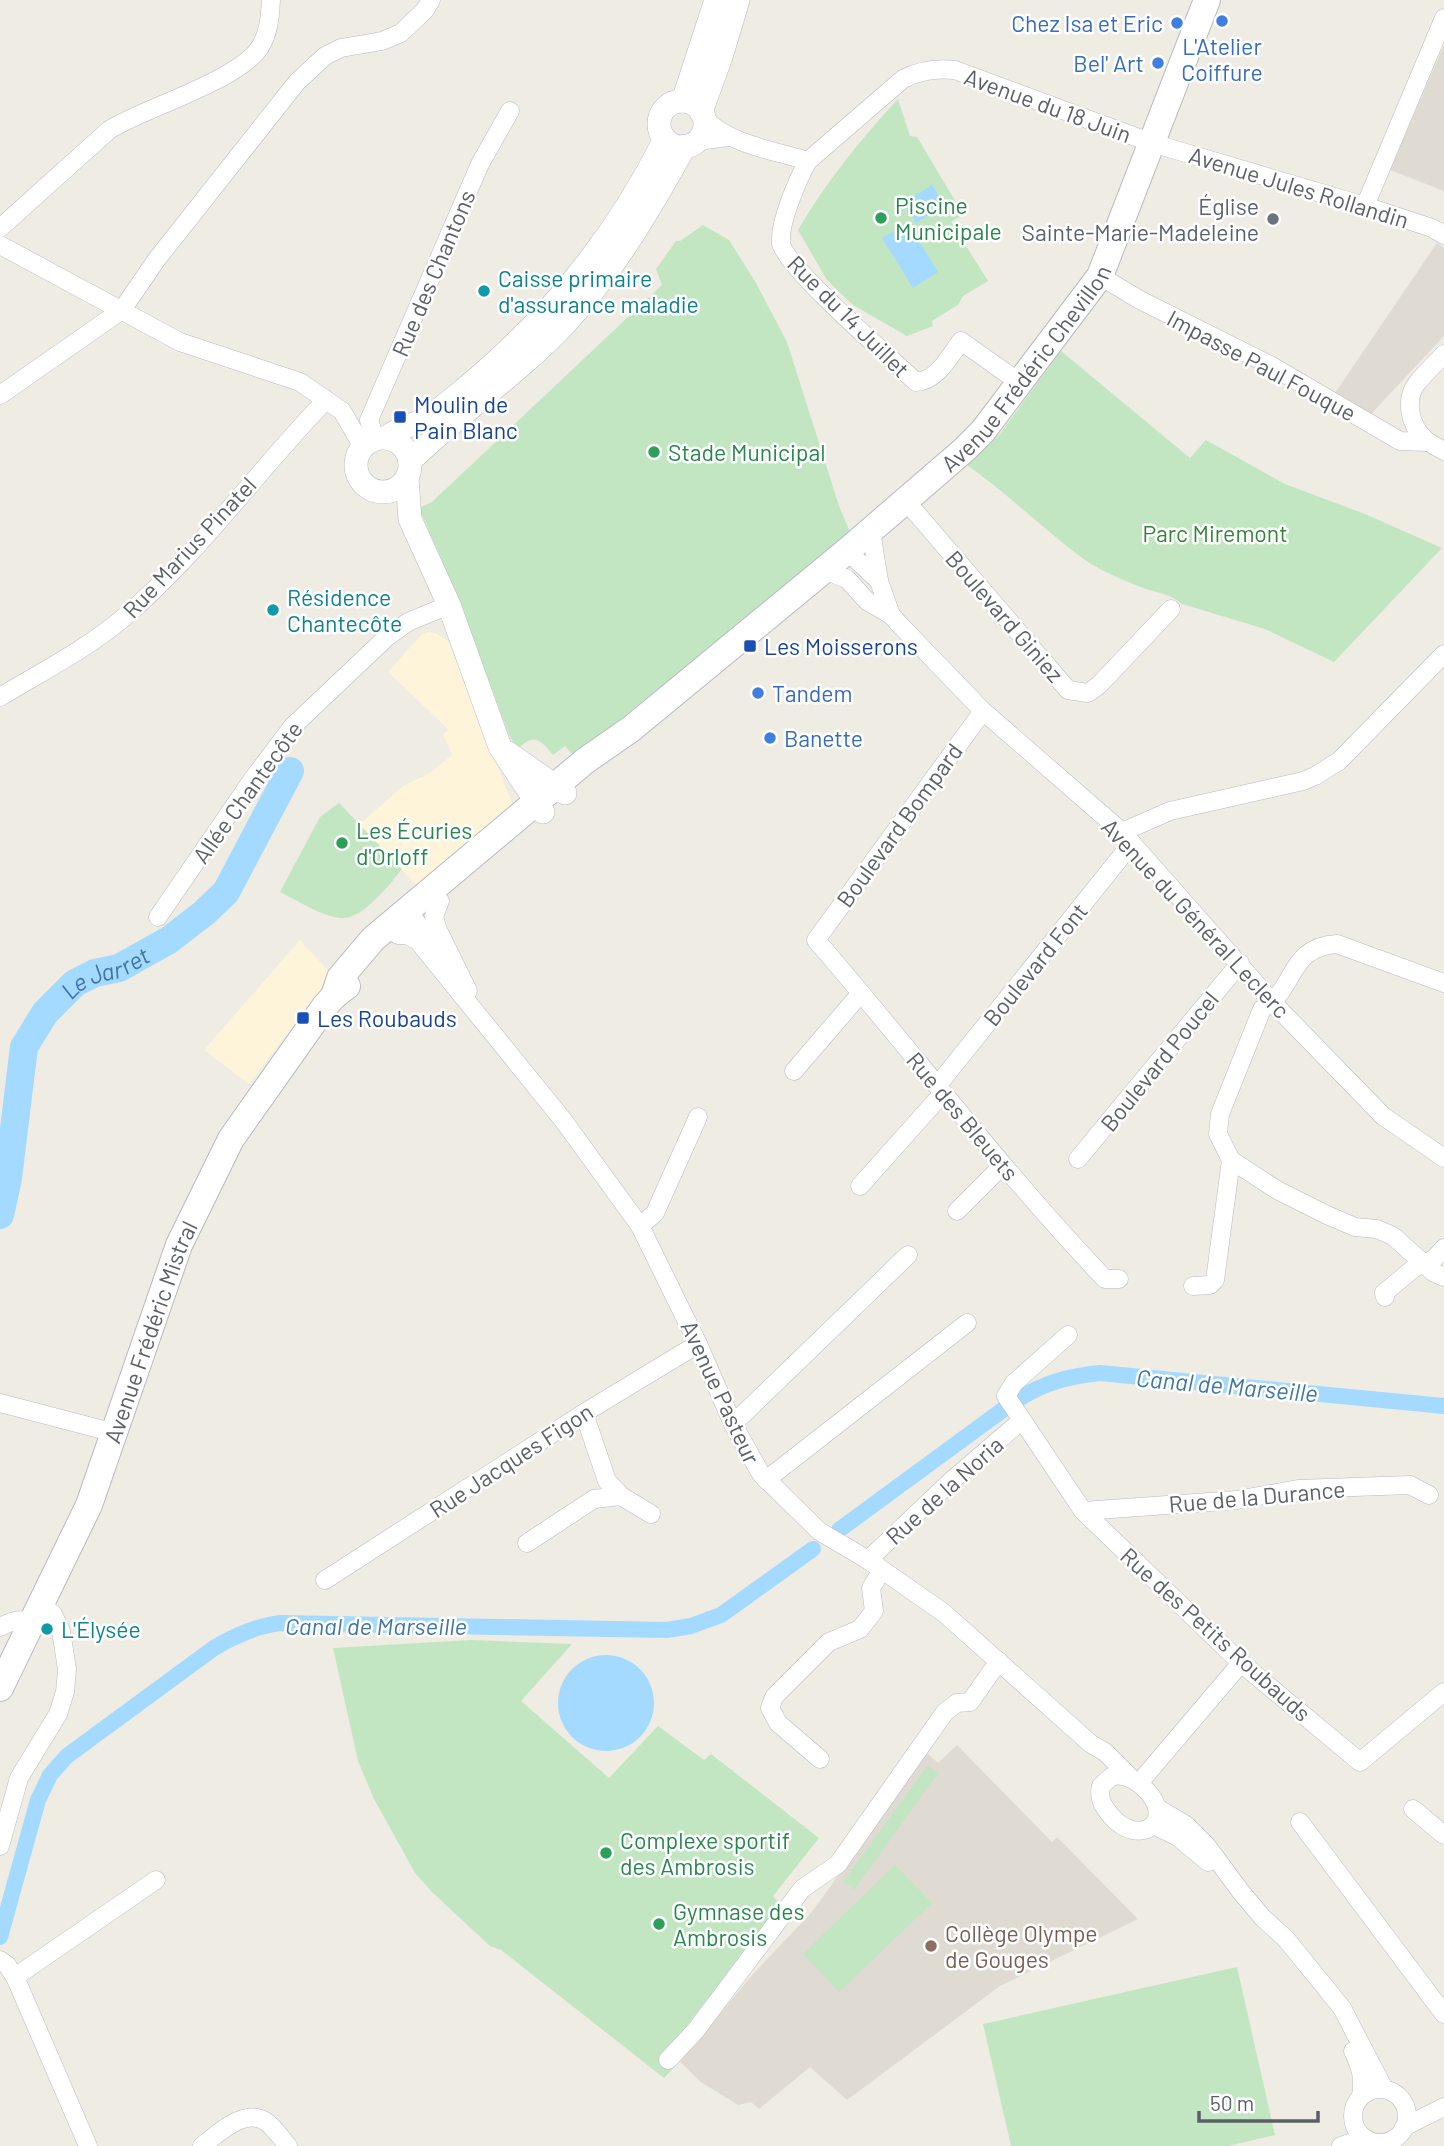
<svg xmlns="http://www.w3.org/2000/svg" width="1444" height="2146" viewBox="0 0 1444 2146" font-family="Barlow,sans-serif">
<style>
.commercial{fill:#fef4da}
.education{fill:#dfdbd2}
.green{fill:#c2e6c1}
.water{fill:#a4daff}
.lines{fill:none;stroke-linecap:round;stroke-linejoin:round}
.canal{stroke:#a4daff;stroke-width:16}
.river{stroke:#a4daff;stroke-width:28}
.minor-casing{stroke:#b7babe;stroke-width:19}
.tertiary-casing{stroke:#b7babe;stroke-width:24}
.secondary-casing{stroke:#b6b9be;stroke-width:28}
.minor{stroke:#fff;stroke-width:18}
.tertiary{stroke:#fff;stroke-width:23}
.secondary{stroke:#fff;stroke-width:26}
.shop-dot{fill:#3f7fe0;stroke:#fff;stroke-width:2.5}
.leisure-dot{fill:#2e9e5b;stroke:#fff;stroke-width:2.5}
.worship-dot{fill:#6b7280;stroke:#fff;stroke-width:2.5}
.culture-dot{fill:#0f9aa8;stroke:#fff;stroke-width:2.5}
.transit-dot{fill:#1a4fb4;stroke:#fff;stroke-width:2.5}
.education-dot{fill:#8d6e63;stroke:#fff;stroke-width:2.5}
.labels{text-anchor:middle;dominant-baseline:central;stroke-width:5;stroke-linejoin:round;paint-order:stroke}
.shop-label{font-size:23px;fill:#366cbe;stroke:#fff;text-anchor:end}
.street-label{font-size:23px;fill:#5c6065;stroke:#fff}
.leisure-label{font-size:23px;fill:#27864d;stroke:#fff;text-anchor:start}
.worship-label{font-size:23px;fill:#5b616d;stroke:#fff;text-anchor:end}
.culture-label{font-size:23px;fill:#0d838f;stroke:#fff;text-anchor:start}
.transit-label{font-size:23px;fill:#164399;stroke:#fff;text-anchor:start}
.park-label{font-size:23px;fill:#358336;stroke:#fff}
.education-label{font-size:23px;fill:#785e54;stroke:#fff;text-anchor:start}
.water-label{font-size:24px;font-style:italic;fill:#3e75a8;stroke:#fff}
</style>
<rect width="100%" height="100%" fill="#efece4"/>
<g class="commercial">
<polygon points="429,632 435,633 448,641 515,810 421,890 359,825 403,786 430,773 452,755 443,734 449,730 388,672 422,634"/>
<polygon points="300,940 332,975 249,1084 204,1050"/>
</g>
<g class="education">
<polygon points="1444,45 1444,191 1390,170"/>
<polygon points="1437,243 1444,248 1444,336 1370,415 1333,396"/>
<polygon points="957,1745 1052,1842 1057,1837 1138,1919 1000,1986 847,2100 810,2067 759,2109 751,2102 738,2105 701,2082 680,2062 754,1973 811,1913 927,1753 938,1763"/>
</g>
<g class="green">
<path d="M898 99 910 136 917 137 963 214 951 222 988 281 963 296 958 305 932 321 933 326 907 336 853 305 827 280 798 230C826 182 860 140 898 99Z"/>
<path d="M703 225 729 240 756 283 787 342 839 506 850 532 605 732 573 755 565 746 553 755C541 740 534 732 518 749L510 737 453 586 419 508 432 502 662 285 656 269 676 241H680Z"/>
<path d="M1061 351 1190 458 1206 440 1285 484 1365 514 1442 548 1334 662 1265 629 1182 604C1171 594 1158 593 1143 588 1124 580 1102 572 1085 560 1044 530 1008 494 967 465L999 435Z"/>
<path d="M339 803 402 869C390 884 363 919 342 918 322 917 299 901 280 892L320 817Z"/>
<polygon points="471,1640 572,1644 521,1701 609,1778 658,1726 704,1760 711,1754 819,1838 773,1896 780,1904 779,1909 691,2020 705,2034 664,2078 501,1950 490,1946 432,1892 415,1873 374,1799 358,1761 333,1648"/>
<polygon points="928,1765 938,1773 854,1890 843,1882"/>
<polygon points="895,1865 932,1903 839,1992 803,1954"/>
<polygon points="1237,1967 1275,2135 1228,2146 1011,2146 983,2024"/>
</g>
<g class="water">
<polygon points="932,185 945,205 916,223 903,203"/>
<polygon points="908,223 938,272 913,288 882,238"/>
<circle cx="606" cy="1703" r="48"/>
</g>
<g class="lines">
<g class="canal">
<path d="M1016 1401C1042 1383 1069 1376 1100 1373L1444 1406"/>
<polyline points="839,1530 1008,1406"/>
<path d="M0 1937 38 1800 50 1775 67 1756 214 1648C236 1635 256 1626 280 1623L667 1630 691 1626 721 1615 813 1549"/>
</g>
<path class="river" id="s1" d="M0 1215 8 1178 24 1047 45 1013 75 983 95 973 119 968 169 940 204 913 226 892 290 771"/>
<g class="minor-casing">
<g id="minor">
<path d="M704 118C730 145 773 150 808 161L903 79C920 70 936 68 955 70L1152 143 1365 206 1432 228 1444 235"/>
<polyline points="697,141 728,137"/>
<path d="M808 161C798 179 779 222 781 243 784 266 893 360 916 382 937 381 949 357 961 341L1020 383"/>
<polyline points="1365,206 1444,18"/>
<path d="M0 228 109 130C144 108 240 80 260 47 269 33 270 16 271 0"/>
<polyline points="0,245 180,342 300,382 342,411 363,447"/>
<polyline points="1100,276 1140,300 1270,365 1400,441 1427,442"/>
<path d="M1444 354C1435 364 1425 373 1417 383 1404 400 1410 426 1425 439 1430 444 1437 447 1444 451"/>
<polyline points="0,395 122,310 157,259 297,82 325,56 341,48 382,41 401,33 425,10 431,0"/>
<polyline points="375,439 369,420 480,164 510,111"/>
<polyline points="906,501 1068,690 1088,693 1099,685 1171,609"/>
<polyline points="871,531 879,581"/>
<polyline points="847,551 879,581 891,615 901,626 983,711 1122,832 1273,1003 1383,1116 1444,1158"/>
<polyline points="824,570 847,579 867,601 891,615"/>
<path d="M0 697C41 672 85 650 122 619 198 555 257 471 326 400"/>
<path d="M983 711 816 940C913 1052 1002 1171 1105 1279H1119"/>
<polyline points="1122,832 1170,811 1303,781 1315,776 1339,761 1444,654"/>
<polyline points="440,901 434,916 437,928 468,991"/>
<polyline points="407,910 436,948"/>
<polyline points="158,917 252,780 292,727 387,637 408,622 449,605"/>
<polyline points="389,925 398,935 407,935 418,941 563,1120 640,1226 698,1344 733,1424 761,1474 819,1531 868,1560 944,1613 1091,1744 1105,1752 1129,1776"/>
<path d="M1444 983 1337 944C1287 947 1297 989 1262 1009L1220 1114 1218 1134 1231 1160 1277 1190 1327 1215 1355 1227 1377 1229 1393 1236 1433 1272 1444 1277"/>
<polyline points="794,1071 861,993"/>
<polyline points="937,1086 1132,843"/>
<polyline points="1078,1159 1240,963"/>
<polyline points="860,1186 943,1093"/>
<polyline points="957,1211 1003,1165"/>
<polyline points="640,1226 655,1213 698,1117"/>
<polyline points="1193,1286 1210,1285 1215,1280 1231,1160"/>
<polyline points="1385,1297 1384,1293 1414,1268 1434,1259 1444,1248"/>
<polyline points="1068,1335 1014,1383 1006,1396 1083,1511 1241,1663 1360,1762 1444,1692"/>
<polyline points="0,1403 115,1433"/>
<polyline points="733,1424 908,1255"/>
<polyline points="766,1480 967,1323"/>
<polyline points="621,1496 651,1514"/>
<polyline points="1083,1511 1237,1500 1298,1489 1410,1485 1429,1495"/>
<polyline points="527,1543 594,1499 621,1496 607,1481 584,1413"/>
<polyline points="868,1560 951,1481 1021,1421"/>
<polyline points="325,1580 584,1413 698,1344"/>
<path d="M0 1627C12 1621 19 1617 32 1624"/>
<polyline points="820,1759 778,1723 770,1708 774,1697 829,1642 860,1629 874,1611 871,1588 882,1570"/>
<path d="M1118 1775C1131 1777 1137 1781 1146 1790 1177 1822 1139 1848 1111 1816 1103 1806 1098 1799 1101 1786L1111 1777Z"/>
<polyline points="1139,1783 1241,1663"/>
<polyline points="1159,1809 1186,1825 1207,1846 1241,1892 1263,1918 1286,1939 1342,2008 1384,2089"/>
<polyline points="1413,1809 1444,1835"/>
<polyline points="1300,1822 1444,2014"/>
<polyline points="1153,1825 1178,1837 1208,1862"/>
<polyline points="0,1846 19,1778 58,1714 65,1692 67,1669 61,1631 53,1614 41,1605"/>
<polyline points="0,1960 7,1965 15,1977 88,2146"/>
<polyline points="15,1977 156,1880"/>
<path d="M1353 2051C1361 2067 1364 2079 1361 2096"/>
<polyline points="668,2060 696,2030 802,1889 838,1864 945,1712 957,1703 970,1702 999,1661"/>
<circle cx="1380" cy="2116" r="27"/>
<polyline points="1404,2127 1444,2107"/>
<path d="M202 2146C217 2134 244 2108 265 2121 274 2127 281 2138 288 2146"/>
<polyline points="1341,2146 1364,2138"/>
</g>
</g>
<g class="tertiary-casing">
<g id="tertiary">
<polyline points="683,101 716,0"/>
<circle cx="682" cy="124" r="23"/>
<polyline points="701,112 721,57 738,0"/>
<path d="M386 438C398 428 409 426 424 420 433 416 442 407 450 401 542 327 612 245 665 139"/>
<circle cx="383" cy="465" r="27"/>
<path d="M410 461C458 414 515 376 562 327 612 274 650 209 685 146"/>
<polyline points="407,479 410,519 449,605 500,747 543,812"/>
<polyline points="508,753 565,793"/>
</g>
</g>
<g class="secondary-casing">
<g id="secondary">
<path id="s2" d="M334 996 340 978 373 939 585 761 631 729 847 551 964 450 983 431 1100 276 1207 0"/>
<path id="s3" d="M0 1688 89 1505 179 1245 231 1139 325 1006 334 996 347 986"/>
</g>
</g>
<use href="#minor" class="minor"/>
<use href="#tertiary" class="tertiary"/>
<use href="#secondary" class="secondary"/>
</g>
<g class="shop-dot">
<circle cx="1222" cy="21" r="7"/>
<circle cx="1177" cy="23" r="7"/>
<circle cx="1158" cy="63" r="7"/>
<circle cx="758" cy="693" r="7"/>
<circle cx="770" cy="738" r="7"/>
</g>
<g class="leisure-dot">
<circle cx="881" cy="218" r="7"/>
<circle cx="654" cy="452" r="7"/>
<circle cx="342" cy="843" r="7"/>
<circle cx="606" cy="1853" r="7"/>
<circle cx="659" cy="1924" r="7"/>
</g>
<circle class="worship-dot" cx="1273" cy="219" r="7"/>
<g class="culture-dot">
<circle cx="484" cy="291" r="7"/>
<circle cx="273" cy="610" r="7"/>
<circle cx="47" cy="1629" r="7"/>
</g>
<g class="transit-dot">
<rect x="393" y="410" width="14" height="14" rx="3.5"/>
<rect x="743" y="639" width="14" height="14" rx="3.5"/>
<rect x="296" y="1011" width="14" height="14" rx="3.5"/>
</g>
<circle class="education-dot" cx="931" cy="1946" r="7"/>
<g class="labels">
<g class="shop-label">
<text x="1163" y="23">Chez Isa et Eric</text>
<text x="1222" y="46" text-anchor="middle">L'Atelier<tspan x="1222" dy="26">Coiffure</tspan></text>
<text x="1144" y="63">Bel' Art</text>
<text x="772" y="693" text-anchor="start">Tandem</text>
<text x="784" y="738" text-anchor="start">Banette</text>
</g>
<g class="street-label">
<text transform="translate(1048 105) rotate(20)">Avenue du 18 Juin</text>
<text transform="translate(1299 187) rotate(17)">Avenue Jules Rollandin</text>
<text transform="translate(433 273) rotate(-67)">Rue des Chantons</text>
<text transform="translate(849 316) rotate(45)">Rue du 14 Juillet</text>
<text stroke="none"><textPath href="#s2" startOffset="940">Avenue Frédéric Chevillon</textPath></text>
<text transform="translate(1262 365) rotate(28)">Impasse Paul Fouque</text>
<text transform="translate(189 547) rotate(-47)">Rue Marius Pinatel</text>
<text transform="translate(1005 616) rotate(49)">Boulevard Giniez</text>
<text transform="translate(247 792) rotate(-54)">Allée Chantecôte</text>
<text transform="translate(899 825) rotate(-54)">Boulevard Bompard</text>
<text transform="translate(1196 918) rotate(47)">Avenue du Général Leclerc</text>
<text transform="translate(1035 964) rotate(-51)">Boulevard Font</text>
<text transform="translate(1159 1061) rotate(-51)">Boulevard Poucel</text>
<text transform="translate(963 1116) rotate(50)">Rue des Bleuets</text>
<text stroke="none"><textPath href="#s3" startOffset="387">Avenue Frédéric Mistral</textPath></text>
<text transform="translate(721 1392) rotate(65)">Avenue Pasteur</text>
<text transform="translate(511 1460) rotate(-33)">Rue Jacques Figon</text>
<text transform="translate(944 1490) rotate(-42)">Rue de la Noria</text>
<text transform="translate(1257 1496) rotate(-5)">Rue de la Durance</text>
<text transform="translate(1216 1634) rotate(42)">Rue des Petits Roubauds</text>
</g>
<g class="leisure-label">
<text x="895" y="205">Piscine<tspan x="895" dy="26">Municipale</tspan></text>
<text x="668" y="452">Stade Municipal</text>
<text x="356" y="830">Les Écuries<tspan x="356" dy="26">d'Orloff</tspan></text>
<text x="620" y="1840">Complexe sportif<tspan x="620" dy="26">des Ambrosis</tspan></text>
<text x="673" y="1911">Gymnase des<tspan x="673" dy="26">Ambrosis</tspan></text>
</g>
<g class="worship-label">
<text x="1259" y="206">Église<tspan x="1259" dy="26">Sainte-Marie-Madeleine</tspan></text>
</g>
<g class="culture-label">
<text x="498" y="278">Caisse primaire<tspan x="498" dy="26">d'assurance maladie</tspan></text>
<text x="287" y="597">Résidence<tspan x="287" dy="26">Chantecôte</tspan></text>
<text x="61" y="1629">L'Élysée</text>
</g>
<g class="transit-label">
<text x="414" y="404">Moulin de<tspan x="414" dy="26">Pain Blanc</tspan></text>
<text x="764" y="646">Les Moisserons</text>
<text x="317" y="1018">Les Roubauds</text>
</g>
<g class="park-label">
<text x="1215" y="533">Parc Miremont</text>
</g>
<g class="education-label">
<text x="945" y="1933">Collège Olympe<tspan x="945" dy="26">de Gouges</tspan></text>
</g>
<g class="water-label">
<text stroke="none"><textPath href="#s1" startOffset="284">Le Jarret</textPath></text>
<text transform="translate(1227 1385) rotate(5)">Canal de Marseille</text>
<text x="376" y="1625">Canal de Marseille</text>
</g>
</g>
<path d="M1199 2111v10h119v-10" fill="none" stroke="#5c6065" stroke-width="3.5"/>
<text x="1210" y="2111" font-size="21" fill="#5c6065" stroke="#ffffff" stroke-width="5" paint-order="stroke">50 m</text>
</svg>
